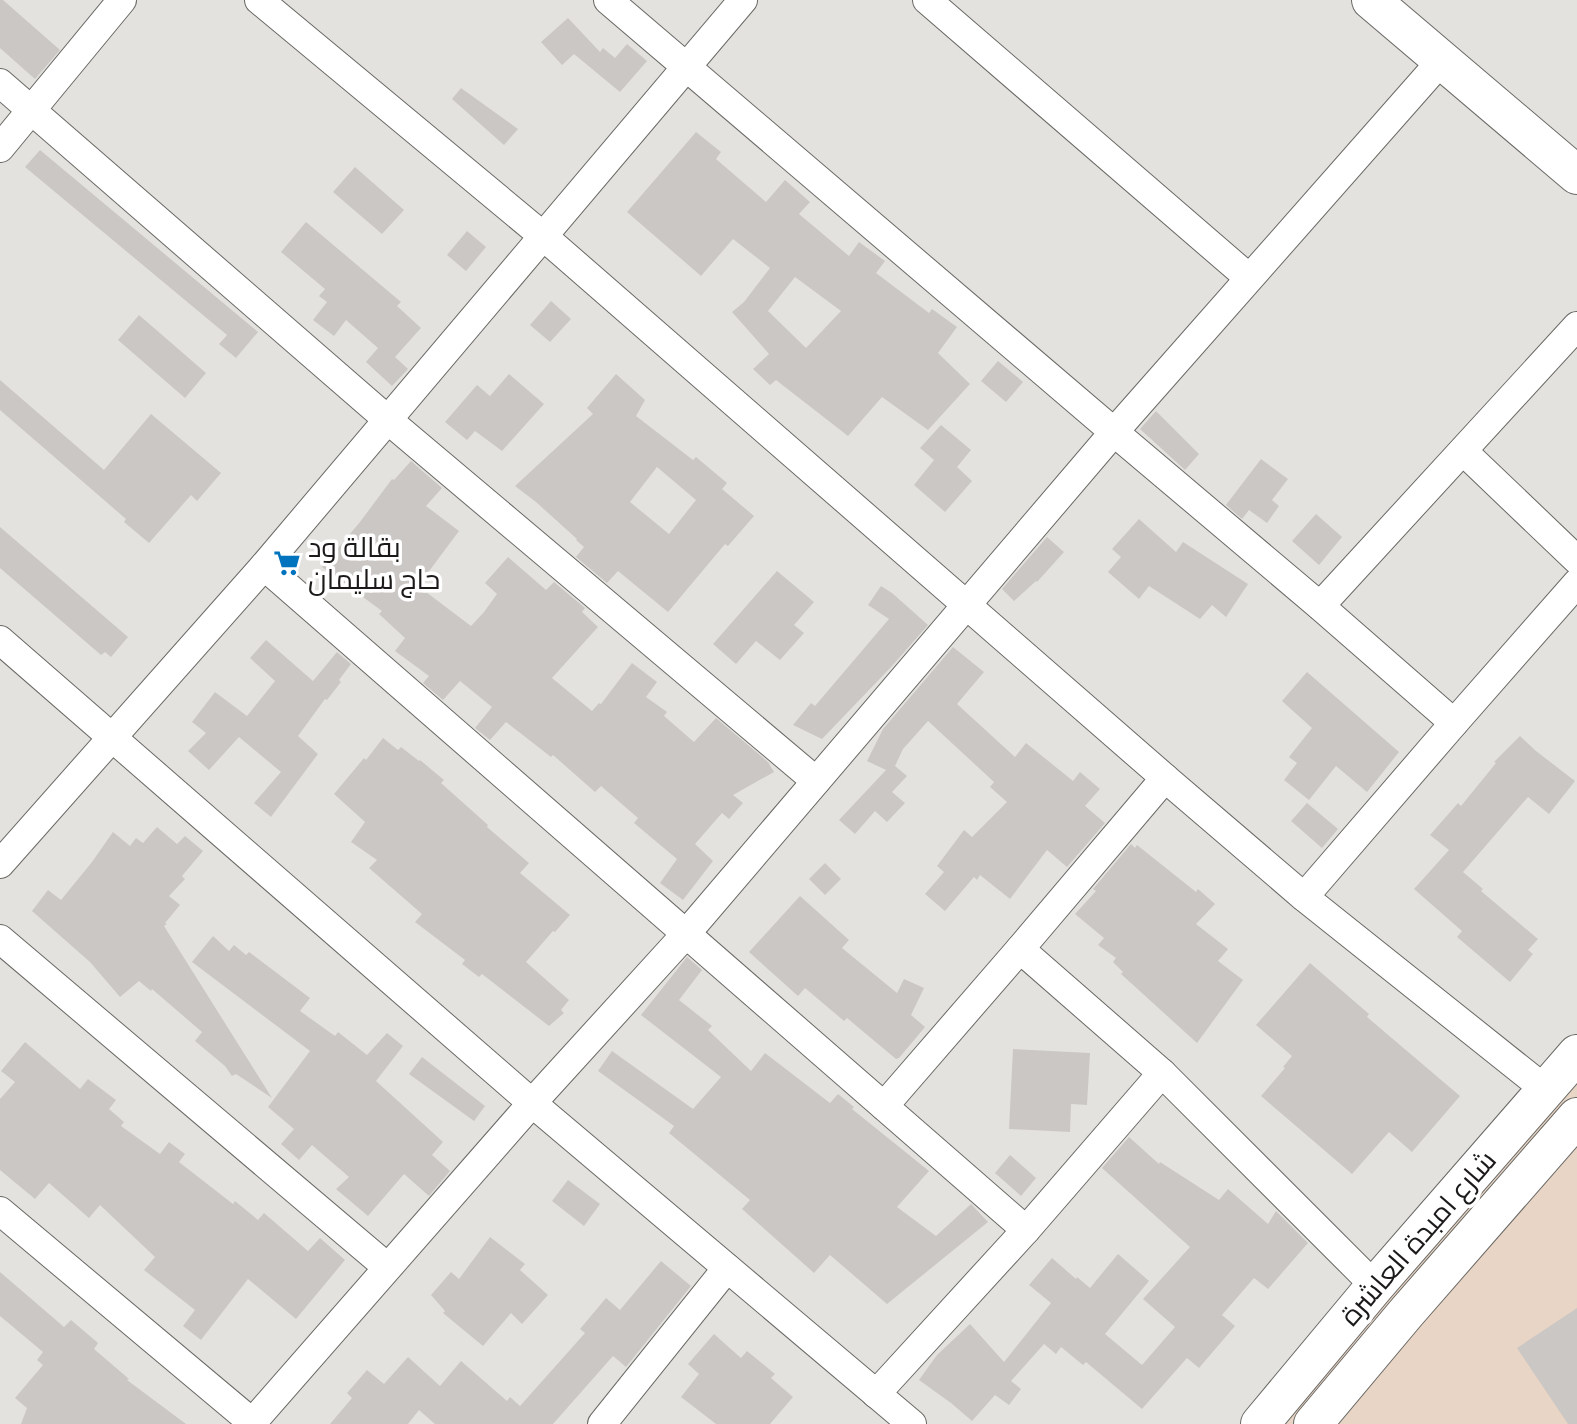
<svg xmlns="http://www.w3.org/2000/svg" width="1577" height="1424" viewBox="0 0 1577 1424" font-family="'Zilla Slab',Cairo,serif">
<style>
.industrial{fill:#e8d5c5}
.building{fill:#cbc7c5;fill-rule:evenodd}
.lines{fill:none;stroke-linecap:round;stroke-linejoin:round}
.street-casing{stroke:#6a6965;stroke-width:30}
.secondary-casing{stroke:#6a6965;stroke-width:40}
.street{stroke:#fff;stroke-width:28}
.secondary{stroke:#fff;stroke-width:38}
.labels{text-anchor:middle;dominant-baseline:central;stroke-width:7;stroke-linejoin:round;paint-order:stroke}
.poi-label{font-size:28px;fill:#1b1a19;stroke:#fff;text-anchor:start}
.street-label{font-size:28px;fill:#1b1a19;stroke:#fff}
</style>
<rect width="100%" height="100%" fill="#e4e2df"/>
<polygon class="industrial" points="1577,1046 1577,1424 1251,1424"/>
<g class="building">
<polygon points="0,0 3,0 60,50 35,79 0,48"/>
<polygon points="568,18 600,52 603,48 615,58 627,44 647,61 620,92 574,54 562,65 541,42"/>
<polygon points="461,88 518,129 504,145 452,99"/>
<path d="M696 132 721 152 716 159 766 202 785 180 810 202 799 214 849 256 859 242 885 261 876 273 929 313 932 309 957 327 938 353 970 384 928 430 882 397 848 436 776 380 770 385 753 369 769 354 732 312 744 302 770 268 733 239 701 276 627 212ZM795 277 841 311 806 348 768 311Z"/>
<polygon points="40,150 258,332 236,358 219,344 227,335 25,167"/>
<polygon points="355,167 404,210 382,234 333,192"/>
<polygon points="306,222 401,302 397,306 421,328 395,357 408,369 392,386 366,362 378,348 346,320 334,336 313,320 327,302 319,296 325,289 281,252"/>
<polygon points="467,231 486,247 466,271 447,255"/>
<polygon points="551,301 571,319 550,342 530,325"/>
<polygon points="139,315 206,373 185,398 118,340"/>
<polygon points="998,361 1023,382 1006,402 981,381"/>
<polygon points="509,374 544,404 502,451 475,431 467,440 445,422 477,385 490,396"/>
<path d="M616 374 645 400 636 416 693 460 696 457 727 483 722 489 754 516 728 546 725 544 668 612 618 571 607 583 576 557 584 547 576 540 577 539 536 502 515 486 593 414 587 408ZM657 467 696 500 669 534 630 502Z"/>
<polygon points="0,380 104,470 151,414 221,473 197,501 191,495 149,543 124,522 126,519 0,410"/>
<polygon points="1156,411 1199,454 1185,470 1140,429"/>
<polygon points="941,425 971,450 957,467 972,481 945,512 914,485 934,460 920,448"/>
<polygon points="1261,459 1288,479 1272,500 1279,506 1267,523 1249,510 1242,519 1226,505"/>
<polygon points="411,461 442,488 426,506 459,531 418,586 471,626 484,612 497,594 485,583 508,557 546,590 554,582 585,608 582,612 598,627 552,678 592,711 599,703 601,704 632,663 657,682 646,697 667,712 664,716 694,742 716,718 768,762 774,772 733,795 743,803 729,819 722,813 695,844 713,861 683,900 660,883 677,859 634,823 638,818 601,786 595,792 553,755 551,757 506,722 490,740 475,728 492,707 460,681 443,700 423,683 429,676 395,651 405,638 379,614 382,611 322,567 360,522 392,479 394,480"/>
<polygon points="1316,514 1342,537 1319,565 1292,541"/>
<polygon points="1139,519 1176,552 1183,542 1248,584 1226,617 1212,605 1200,619 1149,586 1139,599 1108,572 1121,557 1112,549"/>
<polygon points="0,527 128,637 111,657 105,652 101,655 0,568"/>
<polygon points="1047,537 1064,552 1037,582 1036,581 1014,601 1002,589"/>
<polygon points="777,571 814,602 794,625 804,633 780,660 756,641 736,664 713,644"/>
<polygon points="881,586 892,593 928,625 892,666 822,739 793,725 811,703 815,706 889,619 868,605"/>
<polygon points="266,640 313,681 337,652 351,664 339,680 341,682 327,700 325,699 298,736 318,754 271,817 254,803 281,772 239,737 209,770 188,751 206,733 192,722 215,692 247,716 275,681 250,658"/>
<polygon points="953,647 984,672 957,704 1015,757 1026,743 1073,781 1080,772 1100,789 1085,806 1105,823 1067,867 1047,850 1010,899 980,875 977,880 974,877 945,911 925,894 944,872 937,866 964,830 972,837 1007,802 990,787 994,782 928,721 903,749 895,766 907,776 892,792 905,803 887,822 875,811 855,834 839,820 886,770 867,761 883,729"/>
<polygon points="1307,672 1399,752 1367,792 1336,766 1309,800 1284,780 1297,763 1289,757 1312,728 1282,701"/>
<polygon points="1520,736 1536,751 1575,781 1549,814 1528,797 1463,872 1483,889 1481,891 1538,939 1528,950 1533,954 1510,982 1457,937 1462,931 1414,889 1449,850 1430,835 1458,803 1461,806 1496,763 1494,762"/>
<polygon points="383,738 398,750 401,747 419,761 420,760 444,780 441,783 488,825 487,827 529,863 520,873 570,915 555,932 553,931 526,962 569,1000 561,1010 564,1013 549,1026 482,974 479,977 462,964 465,960 415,922 422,914 369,868 377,860 351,842 365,822 334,794 364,758 366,760"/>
<polygon points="1307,803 1338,829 1322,848 1291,821"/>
<polygon points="157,827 177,844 185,836 203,851 182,876 185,879 169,896 180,905 165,923 167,924 164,926 272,1098 236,1074 232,1076 225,1066 195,1041 202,1032 152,989 151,991 139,981 120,997 90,962 32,911 48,890 61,900 92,862 113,832 130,846 136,838 143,843"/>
<polygon points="1131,844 1135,848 1137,845 1196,892 1198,889 1215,904 1196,924 1228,949 1218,961 1243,980 1197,1043 1121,974 1123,972 1113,962 1116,958 1098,945 1104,938 1075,914 1096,891 1093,889"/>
<polygon points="825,863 841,879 825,895 809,879"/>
<polygon points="800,896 849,940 842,948 897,993 904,979 924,988 911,1015 925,1027 899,1058 896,1059 847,1018 844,1021 805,988 798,996 749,952"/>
<polygon points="213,936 229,951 234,945 246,955 249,952 310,998 300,1011 335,1036 338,1032 367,1055 387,1033 403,1046 376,1081 443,1142 432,1155 450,1171 429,1196 404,1174 368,1216 336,1189 349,1177 312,1145 299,1160 281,1144 294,1129 268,1107 310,1051 192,962"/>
<polygon points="687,957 702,970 679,1000 712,1026 708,1030 751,1071 765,1053 830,1103 838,1094 854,1107 852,1109 929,1171 897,1207 936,1236 971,1204 988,1222 887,1304 830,1255 814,1273 742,1209 750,1200 669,1133 674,1126 598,1071 612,1051 693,1109 721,1077 641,1015"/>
<polygon points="1310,963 1369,1014 1367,1017 1460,1096 1412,1152 1389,1132 1352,1174 1261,1096 1285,1068 1283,1067 1292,1056 1256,1025"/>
<polygon points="25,1042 80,1089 88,1079 116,1100 109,1109 124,1122 121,1126 160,1154 169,1142 185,1154 179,1162 233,1204 235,1201 258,1220 264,1213 308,1251 320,1238 345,1260 296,1319 248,1279 201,1340 183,1326 195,1310 144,1270 155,1257 100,1205 89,1218 49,1183 35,1199 0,1170 0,1099 15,1082 1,1071"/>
<polygon points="1013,1049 1090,1053 1087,1105 1071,1104 1070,1132 1009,1129"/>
<polygon points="422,1057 485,1106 474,1121 409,1074"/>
<polygon points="1129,1137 1159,1164 1160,1162 1219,1200 1228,1189 1268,1224 1276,1211 1308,1243 1268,1289 1254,1278 1222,1315 1235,1326 1199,1368 1187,1358 1142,1409 1086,1362 1083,1365 1061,1347 1056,1354 1044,1344 1011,1381 1021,1389 1009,1405 995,1395 972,1421 951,1403 919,1380 937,1355 970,1324 1004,1362 1051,1303 1029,1285 1052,1258 1076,1279 1077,1277 1090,1288 1118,1254 1149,1281 1105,1334 1142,1365 1175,1327 1143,1299 1190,1247 1102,1168"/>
<polygon points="1010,1155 1036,1178 1021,1196 995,1173"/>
<polygon points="568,1180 600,1204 584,1226 552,1201"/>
<polygon points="490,1237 525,1264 520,1270 548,1295 522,1324 511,1313 483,1346 443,1313 445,1311 431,1295 451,1272 459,1279"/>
<polygon points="661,1261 691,1286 626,1367 613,1356 553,1424 435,1424 419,1410 408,1424 330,1424 352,1398 347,1393 367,1370 384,1384 408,1357 440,1386 461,1361 507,1401 510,1397 520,1406 585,1333 580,1329 606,1298 620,1310"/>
<polygon points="0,1272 64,1327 71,1320 98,1343 94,1349 129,1379 127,1380 186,1424 21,1424 27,1408 15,1398 43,1365 37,1360 43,1352 0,1316"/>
<polygon points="1577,1308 1577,1424 1568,1424 1517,1348"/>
<polygon points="714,1334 741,1358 747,1351 775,1374 771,1378 793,1397 770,1424 716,1424 681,1397 699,1374 688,1364"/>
</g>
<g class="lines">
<g class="street-casing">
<g id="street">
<polyline points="259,0 543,236 1165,778 1304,897 1546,1090"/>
<polyline points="608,0 1114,432 1320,606 1454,723"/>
<polyline points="927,0 1249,278"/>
<polyline points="0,83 388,420 816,781"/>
<polyline points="0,148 122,0"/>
<polyline points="1463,451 1577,560"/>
<polyline points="264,566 1026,1230"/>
<polyline points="1320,606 1577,326"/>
<polyline points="0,640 532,1103 912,1424"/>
<polyline points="0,864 264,566 743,0"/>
<polyline points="1304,897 1454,723 1577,583"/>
<polyline points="0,939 387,1267"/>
<polyline points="1020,949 1162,1073 1375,1286"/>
<polyline points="884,1106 1020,949 1165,778"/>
<polyline points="0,1211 254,1424"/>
<polyline points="876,1394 1026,1230 1162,1073"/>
<polyline points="251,1424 532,1103 685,935 1114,432 1442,60"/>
<polyline points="602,1424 727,1268"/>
</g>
</g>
<g class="secondary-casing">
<g id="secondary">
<polyline points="1371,0 1577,175"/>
<polyline points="1260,1424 1375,1286 1577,1054"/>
<polyline points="1313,1424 1406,1313 1577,1117"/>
</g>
</g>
<use href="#street" class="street"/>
<use href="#secondary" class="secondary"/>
</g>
<defs>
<g id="supermarket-bare" transform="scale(2.1)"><path d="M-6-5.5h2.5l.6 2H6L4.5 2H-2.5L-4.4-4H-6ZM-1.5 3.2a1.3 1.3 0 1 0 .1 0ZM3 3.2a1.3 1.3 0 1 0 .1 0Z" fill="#0073be" stroke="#fff" stroke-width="2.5" paint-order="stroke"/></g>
</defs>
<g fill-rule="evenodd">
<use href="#supermarket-bare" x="287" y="563"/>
</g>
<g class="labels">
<g class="poi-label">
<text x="308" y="547">بقالة ود<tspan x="308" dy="32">حاج سليمان</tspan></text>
</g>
<g class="street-label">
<text transform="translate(1418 1238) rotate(-49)">شارع امبدة العاشرة</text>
</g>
</g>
</svg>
